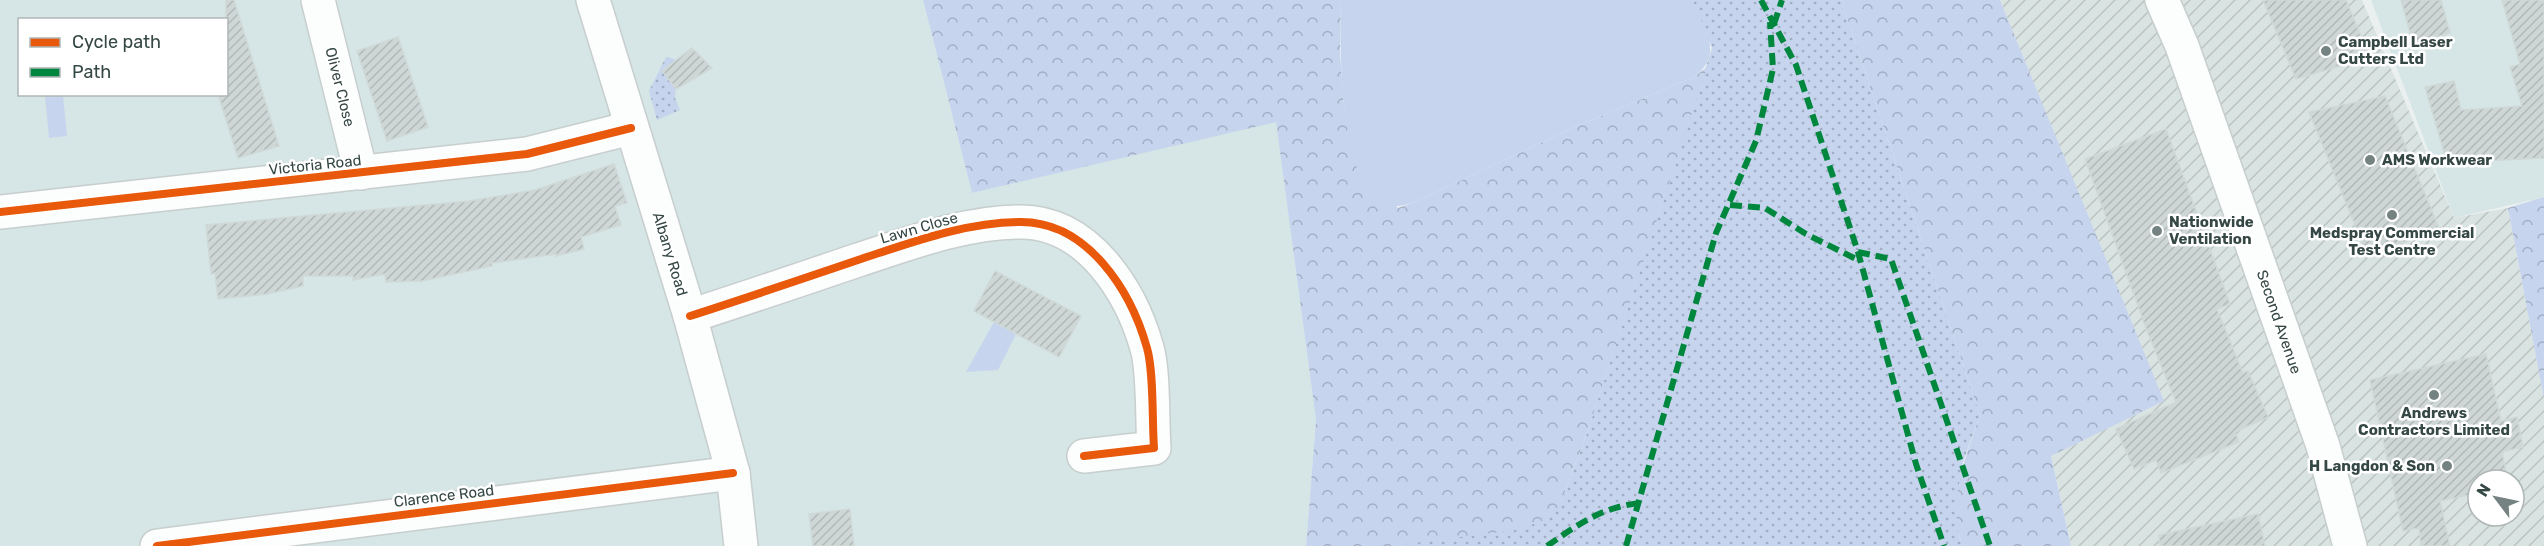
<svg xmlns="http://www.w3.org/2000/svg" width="2544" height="546" viewBox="0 0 2544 546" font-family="Rubik,sans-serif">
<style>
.residential{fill:#d6e5e5;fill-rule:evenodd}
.industrial{fill:url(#industrial-furrows);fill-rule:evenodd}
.grass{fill:url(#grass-dots)}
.forest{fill:url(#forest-crowns)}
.green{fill:#c7d4ee}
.building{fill:url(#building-hatch);stroke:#cfd9d8;stroke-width:1.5}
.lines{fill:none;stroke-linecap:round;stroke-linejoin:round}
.street-casing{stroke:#c7cece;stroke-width:36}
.street{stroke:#fcfdfd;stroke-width:33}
.quiet{stroke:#00873e;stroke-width:6;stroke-dasharray:12 6;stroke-linecap:butt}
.cycleway-casing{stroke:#fff;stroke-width:11}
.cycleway{stroke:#e8590c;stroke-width:8}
.poi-dot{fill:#748381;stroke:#fff;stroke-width:2}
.labels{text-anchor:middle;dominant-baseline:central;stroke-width:5;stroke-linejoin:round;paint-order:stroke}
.poi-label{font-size:15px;font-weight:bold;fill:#354845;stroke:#fff;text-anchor:start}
.street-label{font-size:15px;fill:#354845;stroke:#fff}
</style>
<defs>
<pattern id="industrial-furrows" width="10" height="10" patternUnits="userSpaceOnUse" patternTransform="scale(1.5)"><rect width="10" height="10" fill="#d9e3e1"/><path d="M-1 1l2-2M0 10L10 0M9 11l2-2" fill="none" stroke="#bbc4c2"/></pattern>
<pattern id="grass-dots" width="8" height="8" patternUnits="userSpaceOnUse" patternTransform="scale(1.5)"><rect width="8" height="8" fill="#c7d4ee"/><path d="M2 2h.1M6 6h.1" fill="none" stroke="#a2aec3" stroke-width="1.8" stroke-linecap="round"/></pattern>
<pattern id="forest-crowns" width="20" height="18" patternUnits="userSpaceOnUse" patternTransform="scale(1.5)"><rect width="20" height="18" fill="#c7d4ee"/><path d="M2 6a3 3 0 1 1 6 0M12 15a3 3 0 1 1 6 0" fill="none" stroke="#a2aec3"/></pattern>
<pattern id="building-hatch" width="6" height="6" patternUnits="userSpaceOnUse" patternTransform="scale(1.5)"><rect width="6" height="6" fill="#cfd7d6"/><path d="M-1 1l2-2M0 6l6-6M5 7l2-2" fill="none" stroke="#b2bab9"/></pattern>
</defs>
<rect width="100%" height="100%" fill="#eaf0f0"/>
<g class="residential">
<path d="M0 0H923L972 193 1276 121 1316 420 1306 546H0ZM20 20H226V94H20Z"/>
<polygon points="2371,0 2544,0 2544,197 2454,218"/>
</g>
<path class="industrial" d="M2000 0H2362L2454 218 2508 208 2544 399V546H2071L2051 456 2163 401ZM2478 480H2514V516H2478Z"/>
<g class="grass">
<polygon points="1692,0 1841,0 1980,415 1962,465 1959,535 1962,546 1390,546 1561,502 1586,436 1712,48"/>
<polygon points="666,57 677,60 663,71 676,89 675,98 680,110 657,120 649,91"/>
</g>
<g class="forest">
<polygon points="923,0 1341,0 1340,54 1344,106 1358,171 1398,208 1415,202 1570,129 1694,77 1707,67 1586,436 1561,502 1552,515 1545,520 1516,530 1390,546 1306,546 1316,420 1276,122 972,193"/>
<path d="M1841 0H2000L2164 401 2051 456 2071 546H1962C1947 500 1965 459 1980 415Z"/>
<polygon points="2544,197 2544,399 2508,208"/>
</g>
<g class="green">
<path d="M1341 0H1692C1704 29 1725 53 1694 77L1570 129 1415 202C1400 207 1390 208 1374 203 1339 151 1340 61 1341 0Z"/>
<polygon points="45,95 63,95 67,136 49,138"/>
<polygon points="994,322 1016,334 998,370 966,372"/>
</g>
<g class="building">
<polygon points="226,0 234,0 279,146 238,158 218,94 226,94"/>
<polygon points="2263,0 2346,0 2370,57 2296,79"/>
<polygon points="2401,0 2441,0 2450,33 2413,44"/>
<polygon points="2502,0 2544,0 2544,158 2447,163 2425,87 2454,81 2461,110 2522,106 2510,67 2520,64"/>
<polygon points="398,37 428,127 387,141 357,51"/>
<polygon points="692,48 712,68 676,89 662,71"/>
<polygon points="2385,96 2439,228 2368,257 2309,112"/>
<polygon points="2166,129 2230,304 2217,309 2243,373 2248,371 2268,417 2235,432 2239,442 2161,473 2156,460 2134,469 2116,429 2176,402 2147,331 2085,159"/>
<polygon points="614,164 627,203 615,206 621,225 581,237 584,249 556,256 556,254 492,263 492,266 422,281 386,282 385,274 353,280 353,276 303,276 303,286 267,294 218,299 215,273 211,274 206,225 469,201 535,190"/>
<polygon points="995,271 1081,316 1059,357 974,311"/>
<polygon points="2486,354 2501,421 2517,417 2523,447 2502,452 2508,480 2478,480 2478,493 2440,501 2450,546 2421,546 2419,528 2403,531 2370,380"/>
<polygon points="850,509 854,546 813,546 809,514"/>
<polygon points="2258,514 2265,546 2160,546 2159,535"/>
</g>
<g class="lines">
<g class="street-casing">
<g id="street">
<polyline points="318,0 361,173"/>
<polyline points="593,0 690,316 733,473 741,546"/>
<polyline points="2162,0 2182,46 2323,446 2350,546"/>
<polyline points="0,212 527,154 631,128"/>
<path d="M690 316C746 298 802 279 858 260 910 243 965 222 1021 222 1088 222 1131 291 1147 348 1154 372 1152 421 1154 448L1084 456"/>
<polyline points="157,546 733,473"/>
</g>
</g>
<use href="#street" class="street"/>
<g class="quiet">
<polyline points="1761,0 1796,65 1858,252 1916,464 1944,546"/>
<polyline points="1774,24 1782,0"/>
<polyline points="1730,205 1765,208 1806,234 1860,261"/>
<polyline points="1858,252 1891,259 1990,546"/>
<path d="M1547 546C1579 524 1600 508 1639 503"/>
<polyline points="1626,546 1716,233 1756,141 1773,69 1770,22"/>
</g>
<g class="cycleway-casing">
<g id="cycleway">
<polyline points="0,212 527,154 631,128"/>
<path d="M690 316C746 298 802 279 858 260 910 243 965 222 1021 222 1088 222 1131 291 1147 348 1154 372 1152 421 1154 448L1084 456"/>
<polyline points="157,546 733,473"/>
</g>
</g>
<use href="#cycleway" class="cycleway"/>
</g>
<g class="poi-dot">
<circle cx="2326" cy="51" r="6"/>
<circle cx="2370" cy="160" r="6"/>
<circle cx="2392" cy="215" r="6"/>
<circle cx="2157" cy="231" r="6"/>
<circle cx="2434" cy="395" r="6"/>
<circle cx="2447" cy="466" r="6"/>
</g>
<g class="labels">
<g class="poi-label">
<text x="2338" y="42">Campbell Laser<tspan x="2338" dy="17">Cutters Ltd</tspan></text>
<text x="2382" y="160">AMS Workwear</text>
<text x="2169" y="222">Nationwide<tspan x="2169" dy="17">Ventilation</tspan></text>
<text x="2392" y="233" text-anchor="middle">Medspray Commercial<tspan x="2392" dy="17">Test Centre</tspan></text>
<text x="2434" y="413" text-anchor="middle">Andrews<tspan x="2434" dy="17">Contractors Limited</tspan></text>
<text x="2435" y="466" text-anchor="end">H Langdon &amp; Son</text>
</g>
<g class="street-label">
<text transform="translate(340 87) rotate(76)">Oliver Close</text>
<text transform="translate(315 165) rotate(-6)">Victoria Road</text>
<text transform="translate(919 228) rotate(-16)">Lawn Close</text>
<text transform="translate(670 254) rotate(73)">Albany Road</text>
<text transform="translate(2279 322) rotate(71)">Second Avenue</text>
<text transform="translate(444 496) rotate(-7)">Clarence Road</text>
</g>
</g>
<rect x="18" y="18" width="210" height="78" fill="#ffffff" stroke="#aeb6b5" stroke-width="1.5"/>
<rect x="30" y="38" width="30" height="9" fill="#e8590c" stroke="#aeb6b5" stroke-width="1.5"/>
<text x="72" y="48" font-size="18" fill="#354845">Cycle path</text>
<rect x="30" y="68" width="30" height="9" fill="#00873e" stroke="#aeb6b5" stroke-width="1.5"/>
<text x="72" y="78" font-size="18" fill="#354845">Path</text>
<g transform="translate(2496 498) rotate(302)"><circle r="28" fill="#ffffff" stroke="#aeb6b5" stroke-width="1.5"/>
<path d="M0-4.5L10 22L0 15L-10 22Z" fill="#748381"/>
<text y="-9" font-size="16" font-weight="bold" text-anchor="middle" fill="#354845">N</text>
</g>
</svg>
